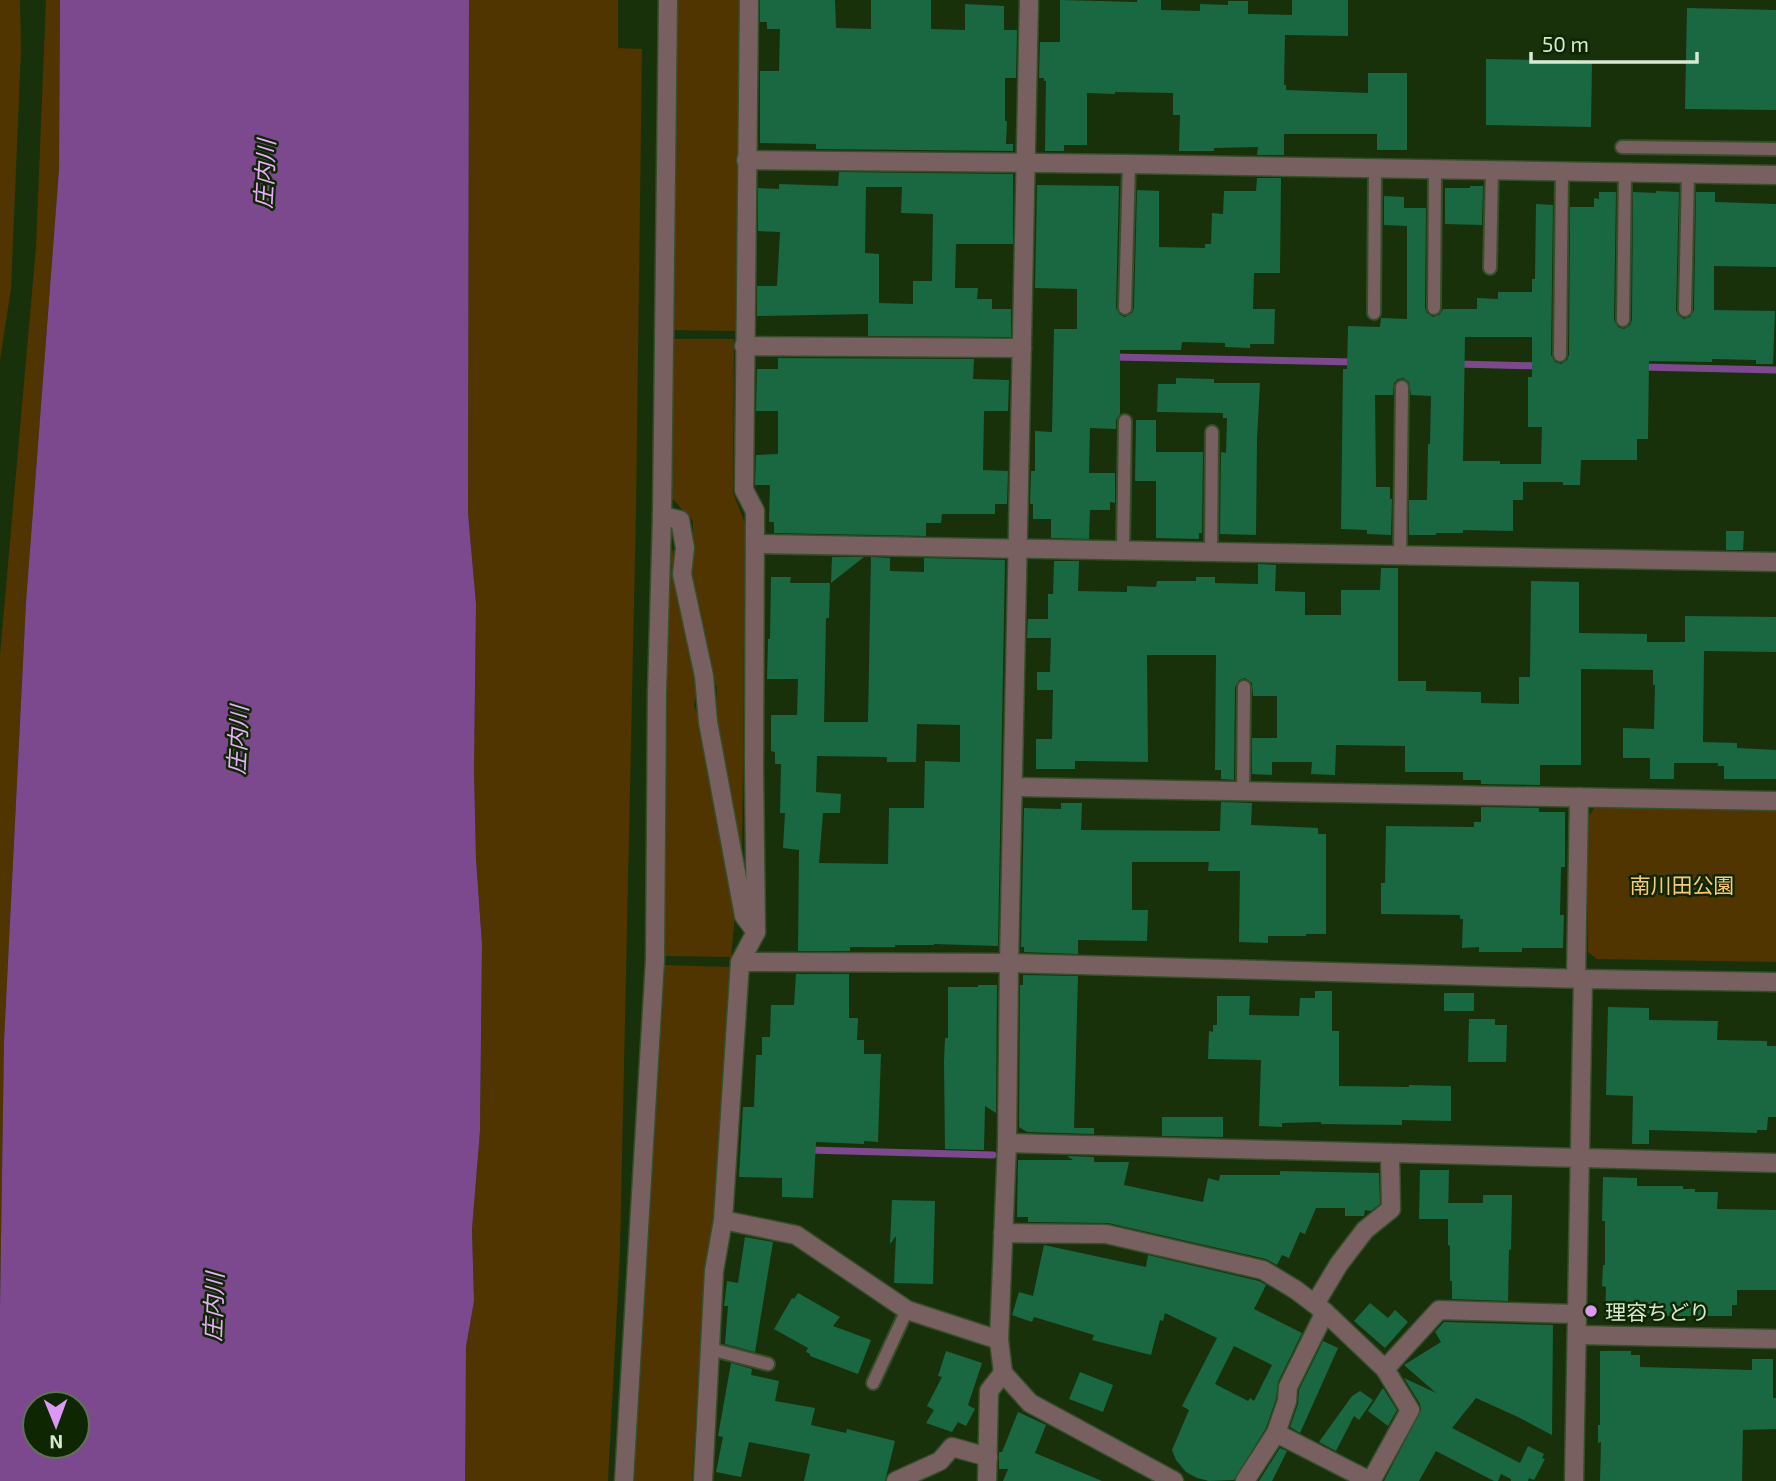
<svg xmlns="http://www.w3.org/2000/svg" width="1776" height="1481" viewBox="0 0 1776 1481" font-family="'Exo 2','Noto Sans JP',sans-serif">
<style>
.green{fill:#503500}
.water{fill:#7c488e;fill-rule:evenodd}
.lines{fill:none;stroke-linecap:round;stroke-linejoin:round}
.stream{stroke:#7c488e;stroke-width:7}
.building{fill:#1a6841;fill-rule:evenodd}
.service-casing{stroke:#374e2b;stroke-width:16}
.minor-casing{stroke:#374e2b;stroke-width:21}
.tertiary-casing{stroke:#374e2b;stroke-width:21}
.service{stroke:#786060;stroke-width:12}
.minor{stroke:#786060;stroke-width:18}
.tertiary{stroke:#786060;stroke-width:18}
.poi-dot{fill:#dc99f4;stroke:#0e2702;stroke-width:2.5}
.labels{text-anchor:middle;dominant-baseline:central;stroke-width:5;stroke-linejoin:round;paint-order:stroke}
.park-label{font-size:21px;fill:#ffc771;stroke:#0e2702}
.poi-label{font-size:21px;fill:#d8e8d2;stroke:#0e2702;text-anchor:start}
.water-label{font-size:23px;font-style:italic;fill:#e8affc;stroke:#0e2702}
</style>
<rect width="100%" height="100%" fill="#18310b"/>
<g class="green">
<polygon points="0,0 20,0 21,50 11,289 0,360"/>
<polygon points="46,0 60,0 59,169 26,602 4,1041 0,1306 0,655 36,247"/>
<polygon points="469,0 618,0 618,48 642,49 636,510 620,1251 608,1481 463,1481 466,1347 474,1301 472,1229 480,1131 482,944 476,859 474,771 476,604 468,513"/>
<polygon points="674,0 741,0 735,331 670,330"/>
<polygon points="670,339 734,339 733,493 745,523 742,871 715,722 717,687 709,673 690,574 693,550 693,521 669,495"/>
<polygon points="673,550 698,678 694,706 704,727 735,915 731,957 665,956 669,551"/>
<polygon points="1596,806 1776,809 1776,962 1597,959 1588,952 1588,817"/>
<polygon points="665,965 730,967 714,1218 705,1270 692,1481 634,1481"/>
</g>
<path class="water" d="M60 0H469L468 513 476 604 474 771 476 859 482 944 480 1131 472 1229 474 1301 466 1347 465 1481H0V1306L4 1041 26 602 59 169ZM35 1404H77V1446H35Z"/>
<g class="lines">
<g class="stream">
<polyline points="1112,357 1355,362"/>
<polyline points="1458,364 1541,366"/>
<polyline points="1640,367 1776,370"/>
<polyline points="808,1150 993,1155"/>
</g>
</g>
<g class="building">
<polygon points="760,0 835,0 836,28 871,29 871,0 931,0 931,29 965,30 965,4 1004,6 1004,30 1017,30 1016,78 1005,78 1005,121 1007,121 1006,144 1013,144 1013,151 816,149 816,144 760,143 760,71 779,71 780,29 767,29 767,22 760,22"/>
<polygon points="1060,0 1137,2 1137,0 1161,0 1161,10 1200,11 1200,4 1228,5 1228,1 1248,1 1248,14 1292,15 1292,0 1348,0 1348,36 1285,35 1284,85 1286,85 1286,90 1368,93 1368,73 1407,73 1407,150 1377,150 1377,134 1284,134 1284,155 1257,155 1258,147 1214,148 1214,151 1179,151 1180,115 1173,115 1173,93 1115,92 1115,94 1087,93 1087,145 1064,145 1064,151 1045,151 1046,81 1044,81 1044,78 1039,78 1040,42 1060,42"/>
<polygon points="1687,8 1776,10 1776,110 1685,109"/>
<polygon points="1486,59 1592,61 1591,127 1486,125"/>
<path d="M839 172 1013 174V244H956L955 288H978L977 299H992V309H1011V337L868 336V314L757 316V286H777L780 232 758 231V188L779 189V184L838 186ZM866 187H902L901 213 933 214 932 281H913V304L879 303V254L865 253Z"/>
<polygon points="1257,178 1281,178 1280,273 1254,273 1253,309 1275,309 1274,344 1250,344 1250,348 1225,347 1225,343 1182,342 1181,350 1120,350 1120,414 1116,420 1116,429 1090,428 1089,473 1115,473 1115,503 1110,502 1110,510 1090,510 1089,539 1051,538 1051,519 1033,519 1033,504 1030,504 1031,471 1035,471 1035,431 1052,432 1054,329 1077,329 1077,289 1035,288 1037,185 1119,186 1116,308 1120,315 1125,317 1132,313 1134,308 1137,190 1159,191 1159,247 1205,248 1205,244 1211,244 1212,213 1223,214 1224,191 1256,191"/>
<polygon points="1470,186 1483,186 1482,225 1445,224 1445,188 1470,188"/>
<path d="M1656 191 1679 192 1676 310 1678 315 1684 319 1690 317 1694 310 1696 192H1715V202L1776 204V267L1714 266V310L1775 311 1773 364H1756V360L1712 359V362L1649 361 1648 439H1637V460H1581L1580 485H1563V482H1523V500H1513V531L1463 530V533H1436V535H1409V500H1427L1428 444H1430L1431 396 1411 395 1409 382 1403 378 1398 379 1394 383 1393 395H1375L1376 487H1390V499H1392L1391 535 1367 534V530L1341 529 1343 369H1347L1348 326 1380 327 1381 318 1407 319V226L1384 225V196L1404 197V208H1426L1425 308 1427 313 1433 317 1439 315 1443 309H1477V298L1498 299V292H1532V279H1535L1536 204 1553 205 1551 355 1555 362 1561 364 1567 360 1569 355 1570 207H1594V198L1599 199V192H1616L1614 320 1618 327 1624 329 1630 325 1632 320 1633 192 1656 193ZM1465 337H1532V377H1528V427H1542L1541 464H1500V461H1463Z"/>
<polygon points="778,358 974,359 973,379 1009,380 1008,411 984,411 983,470 1008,471 1007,504 995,504 995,514 942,514 941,523 926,523 926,536 774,533 774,522 769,522 770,485 755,485 756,455 778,454 778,411 756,411 757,369 778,369"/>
<polygon points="1176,378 1214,379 1214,383 1260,383 1257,439 1256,535 1220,534 1221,452 1226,453 1227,418 1223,418 1223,413 1157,412 1158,384 1176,384"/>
<polygon points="1136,420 1156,420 1156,452 1203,452 1202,533 1199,533 1199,539 1156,538 1156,481 1135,481"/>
<polygon points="1726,531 1744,531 1743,550 1726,550"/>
<polygon points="832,557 864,557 831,583"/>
<path d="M871 557 890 558V571L924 572V558L1005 560 998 946 934 944V945H895V947H850V951H798L799 850 783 848 785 813H780L781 764H775V752L771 751V715H797L798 679H767L768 639H770L771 577H791L790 583H830L829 618H826L824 722H868ZM917 724 960 725V762L925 761 924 808H889L888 864 819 863 823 813H840L841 794 816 792 817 756 887 757V762H916Z"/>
<polygon points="1054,561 1079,561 1078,591 1127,592 1127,586 1156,587 1157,581 1196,581 1196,577 1215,577 1215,583 1258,584 1258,564 1276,565 1275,591 1305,592 1305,615 1341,615 1341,590 1380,590 1381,568 1398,568 1398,681 1426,681 1426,691 1481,692 1481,703 1519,704 1519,677 1530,677 1531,581 1579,582 1579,633 1647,634 1647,642 1685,642 1685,616 1776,617 1776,652 1704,651 1703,742 1737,743 1737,748 1776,750 1776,779 1724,779 1724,766 1718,766 1718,763 1674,763 1674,779 1650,779 1650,758 1623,758 1623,728 1654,729 1655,685 1653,685 1653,670 1581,669 1581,765 1540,765 1540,785 1481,784 1481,780 1463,780 1463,772 1405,772 1405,746 1336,745 1335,775 1311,774 1312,762 1272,762 1272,775 1252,774 1252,780 1252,738 1277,738 1277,696 1253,696 1252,683 1245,678 1239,680 1235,687 1234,780 1221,779 1221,770 1215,770 1216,655 1147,655 1148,762 1085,761 1075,761 1075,769 1036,769 1036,739 1052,739 1053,690 1037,690 1037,672 1050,672 1051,638 1027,638 1028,619 1048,619 1048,594 1053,594"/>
<polygon points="1221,802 1252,803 1251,825 1318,828 1318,834 1326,834 1326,934 1306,934 1306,936 1268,936 1268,943 1239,942 1240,871 1208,871 1209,862 1132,862 1132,910 1148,910 1147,941 1078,940 1078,954 1024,952 1024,947 1021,947 1024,808 1061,809 1061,803 1082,803 1081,830 1220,831"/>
<polygon points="1481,807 1539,808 1539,812 1565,812 1565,867 1561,867 1560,915 1564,915 1563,948 1522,948 1522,952 1479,952 1479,947 1462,948 1463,919 1460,919 1460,915 1381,914 1381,883 1385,883 1386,826 1474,827 1474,822 1481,822"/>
<polygon points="796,974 849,974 849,1018 858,1018 857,1040 864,1040 864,1054 881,1054 878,1142 864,1141 864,1144 816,1142 813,1198 782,1197 782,1178 739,1177 743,1107 754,1107 756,1055 762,1055 762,1037 770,1037 771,1005 794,1005"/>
<polygon points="1023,975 1078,976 1074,1128 1094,1128 1094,1134 1027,1132 1019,1127 1020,985 1023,985"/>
<polygon points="978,985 997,985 996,1113 985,1106 984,1150 945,1149 944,1061 945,1038 948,1038 948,987 978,987"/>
<polygon points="1315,991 1332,991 1332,1031 1339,1031 1339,1086 1409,1087 1409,1085 1451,1086 1451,1121 1402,1120 1402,1125 1321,1124 1321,1122 1282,1123 1282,1127 1259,1126 1261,1060 1208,1059 1209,1031 1213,1032 1213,1025 1217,1025 1217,996 1250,996 1249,1015 1299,1016 1300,998 1315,998"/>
<rect x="1444" y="993" width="30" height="18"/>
<polygon points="1608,1007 1649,1008 1649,1020 1718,1021 1717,1040 1767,1041 1767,1046 1776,1046 1776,1117 1768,1117 1767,1130 1757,1130 1757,1133 1649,1130 1649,1144 1632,1144 1633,1096 1606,1095"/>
<polygon points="1469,1019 1495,1019 1495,1025 1507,1025 1506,1062 1468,1062"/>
<polygon points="1162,1117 1223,1117 1223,1137 1162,1136"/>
<polygon points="1067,1156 1094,1157 1094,1162 1129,1162 1124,1185 1203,1202 1208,1178 1219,1181 1220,1175 1280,1175 1280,1171 1379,1173 1380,1204 1371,1211 1365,1210 1364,1216 1345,1216 1345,1208 1316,1208 1305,1234 1300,1232 1289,1258 1282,1255 1277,1265 1266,1259 1108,1223 1028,1222 1028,1217 1017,1217 1018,1160 1073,1160"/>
<polygon points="1420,1170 1449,1170 1448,1219 1419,1219"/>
<polygon points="1603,1177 1637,1178 1637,1186 1683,1186 1683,1189 1695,1189 1695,1192 1718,1192 1717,1209 1776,1210 1776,1290 1737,1290 1737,1305 1732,1305 1732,1316 1605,1316 1606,1287 1602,1286 1603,1265 1605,1265 1605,1221 1602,1221"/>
<polygon points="1483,1195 1512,1195 1511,1250 1509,1249 1508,1301 1452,1299 1452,1281 1450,1281 1450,1246 1448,1245 1448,1203 1483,1203"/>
<polygon points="892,1200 935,1201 933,1284 894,1283 896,1236 890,1244"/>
<polygon points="745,1237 773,1242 755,1352 725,1344 728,1306 724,1306 727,1281 738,1283"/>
<path d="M1044 1245 1146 1267 1148 1255 1259 1281 1266 1285 1254 1309 1302 1333 1278 1382 1276 1399 1266 1428 1234 1480 1209 1481 1197 1478 1186 1472 1176 1460 1172 1450 1189 1410 1182 1406 1217 1338 1165 1313 1163 1321 1160 1320 1151 1355 1092 1340 1094 1335 1034 1317 1032 1322 1012 1315 1019 1292 1033 1296ZM1234 1346 1272 1365 1254 1401 1250 1398 1248 1401 1215 1384Z"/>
<polygon points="798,1293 840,1317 833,1326 871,1340 858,1374 810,1356 810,1354 806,1352 808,1348 774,1329 792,1298 794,1299"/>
<polygon points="1370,1303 1388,1318 1395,1310 1408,1322 1385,1348 1354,1321"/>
<polygon points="1444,1322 1553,1325 1552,1435 1518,1417 1476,1398 1452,1428 1520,1463 1528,1446 1544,1454 1542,1458 1545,1459 1534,1480 1529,1478 1528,1481 1511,1481 1511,1479 1501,1474 1498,1481 1494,1481 1436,1451 1419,1481 1384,1481 1421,1410 1420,1404 1404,1378 1436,1393 1404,1365 1441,1342 1435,1332"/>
<polygon points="1323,1341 1338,1348 1300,1433 1290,1427 1298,1404 1299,1390"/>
<polygon points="946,1351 982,1363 968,1405 975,1409 966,1426 958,1422 952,1432 926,1423 934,1410 927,1406 942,1377 938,1376"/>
<polygon points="1600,1351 1631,1351 1631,1355 1640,1355 1640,1367 1752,1370 1752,1359 1773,1359 1773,1398 1776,1398 1776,1429 1743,1430 1742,1481 1600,1481 1601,1442 1598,1443 1598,1425 1600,1425"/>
<polygon points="731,1363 752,1369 751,1375 779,1381 775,1401 815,1408 811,1425 846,1433 847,1429 895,1441 885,1481 804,1481 810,1454 749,1442 741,1477 716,1472 723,1437 718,1436"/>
<polygon points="1080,1372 1113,1385 1103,1412 1069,1399"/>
<polygon points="1383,1388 1397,1410 1388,1426 1368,1411"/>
<polygon points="1360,1391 1373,1400 1359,1420 1354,1416 1336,1451 1319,1442 1352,1396"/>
<polygon points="1018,1412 1046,1425 1035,1453 1102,1481 1003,1481 1008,1469 999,1469 999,1452 1002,1452"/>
<polygon points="1280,1448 1287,1451 1272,1481 1259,1481"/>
</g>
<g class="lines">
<g class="service-casing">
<g id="service">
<polyline points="1622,147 1776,149"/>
<polyline points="1490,268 1492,170"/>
<polyline points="1125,308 1129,164"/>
<polyline points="1434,308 1435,170"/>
<polyline points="1685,310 1688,174"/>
<polyline points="1374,313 1375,168"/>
<polyline points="1623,320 1625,173"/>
<polyline points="1560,355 1562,172"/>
<polyline points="1123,550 1125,421"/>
<polyline points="1211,552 1212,432"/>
<polyline points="1400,555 1402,387"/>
<polyline points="1243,791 1244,687"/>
<polyline points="710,1349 768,1364"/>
<polyline points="873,1383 907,1310"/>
</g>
</g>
<g class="minor-casing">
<g id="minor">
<polyline points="749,0 744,490 755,511 754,768 756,932 740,962 723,1220 796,1235 907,1310 999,1340"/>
<polyline points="1029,0 1009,963 1007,1143 999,1340 1003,1373 1030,1403 1174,1481"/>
<polyline points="746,160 1129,164 1776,175"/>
<polyline points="744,346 1022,348"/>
<polyline points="662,516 680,520 685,548 682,574 704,676 708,722 744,916 756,932"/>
<polyline points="755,544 1776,562"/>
<polyline points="1013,787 1776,801"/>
<polyline points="740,962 1009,963 1583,979"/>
<polyline points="1576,978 1579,797"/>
<polyline points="1007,1143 1776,1163"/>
<polyline points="1003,1233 1106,1234 1263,1270 1296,1290 1325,1312 1385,1369 1410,1410 1371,1481"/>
<polyline points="1315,1304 1339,1264 1365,1230 1391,1209 1390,1153"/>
<polyline points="1577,1335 1776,1339"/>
<polyline points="1385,1369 1439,1310 1577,1314"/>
<polyline points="1276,1433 1370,1481"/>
<polyline points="624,1481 655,960 657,693 662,516 668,0"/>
<polyline points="703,1481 714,1271 723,1220"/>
<polyline points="896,1481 940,1461 952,1447 988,1457"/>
<polyline points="987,1481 989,1391 1003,1373"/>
<polyline points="1245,1481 1276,1433 1287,1401 1288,1387 1325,1312"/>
</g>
</g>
<g class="tertiary-casing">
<polyline id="tertiary" points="1574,1481 1583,979 1776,982"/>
</g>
<use href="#service" class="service"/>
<use href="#minor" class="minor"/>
<use href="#tertiary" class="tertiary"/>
</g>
<circle class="poi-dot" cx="1591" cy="1311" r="7"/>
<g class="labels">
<g class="park-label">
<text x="1682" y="884">南川田公園</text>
</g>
<g class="poi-label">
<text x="1605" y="1311">理容ちどり</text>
</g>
<g class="water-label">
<text transform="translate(264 174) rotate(-87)">庄内川</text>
<text transform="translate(237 740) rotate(-87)">庄内川</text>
<text transform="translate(213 1307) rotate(-88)">庄内川</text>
</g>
</g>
<g transform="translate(56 1425) rotate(179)"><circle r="33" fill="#0e2702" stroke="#5f7455" stroke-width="2"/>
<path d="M0-5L12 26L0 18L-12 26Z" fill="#dc99f4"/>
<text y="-10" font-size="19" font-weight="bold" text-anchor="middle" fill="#d8e8d2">N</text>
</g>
<path d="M1531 52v10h166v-10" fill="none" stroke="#d8e8d2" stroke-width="3.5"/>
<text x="1542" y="52" font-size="21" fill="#d8e8d2" stroke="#0e2702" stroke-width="5" paint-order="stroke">50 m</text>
</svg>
